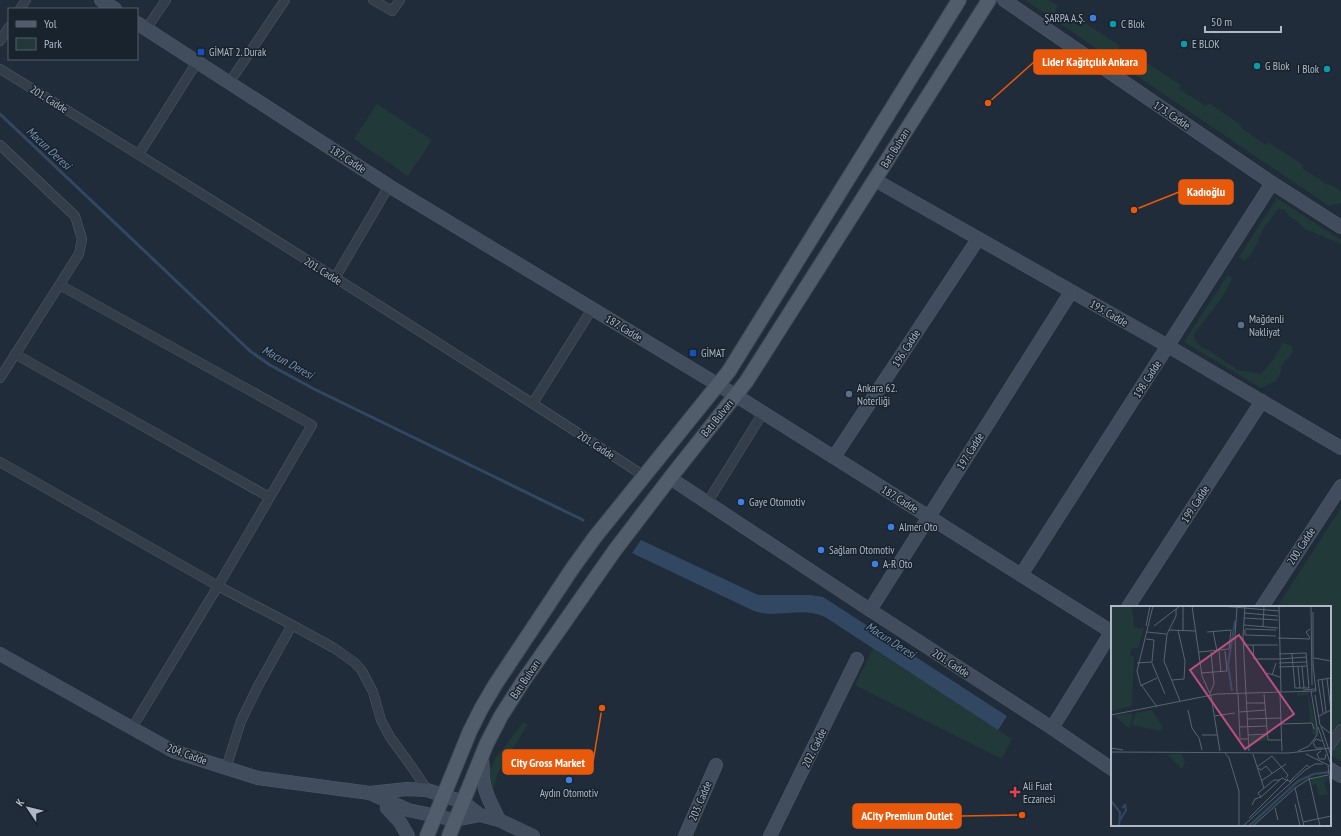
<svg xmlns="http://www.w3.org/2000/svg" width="1341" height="836" viewBox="0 0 1341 836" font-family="'PT Sans Narrow',sans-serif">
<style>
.green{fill:#22393a}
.water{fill:#324862}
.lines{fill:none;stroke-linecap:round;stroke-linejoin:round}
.stream{stroke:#324862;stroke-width:3}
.street-casing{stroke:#515b67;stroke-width:10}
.secondary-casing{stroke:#515b67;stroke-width:14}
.primary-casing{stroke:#3d4753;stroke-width:16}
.street{stroke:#333e4a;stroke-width:9}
.secondary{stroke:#414d5d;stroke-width:13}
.primary{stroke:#515d6a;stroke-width:14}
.shop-dot{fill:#3f7fe0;stroke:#19232e;stroke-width:1.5}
.culture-dot{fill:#0f9aa8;stroke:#19232e;stroke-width:1.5}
.transit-dot{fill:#1a4fb4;stroke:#19232e;stroke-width:1.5}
.service-dot{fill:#5c6f8a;stroke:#19232e;stroke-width:1.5}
.health-dot{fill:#e0444e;stroke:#19232e;stroke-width:1.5}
.labels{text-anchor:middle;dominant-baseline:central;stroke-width:3;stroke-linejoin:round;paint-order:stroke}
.poi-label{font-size:11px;fill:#aeb8c6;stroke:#19232e;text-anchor:start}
.street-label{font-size:11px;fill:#aeb8c6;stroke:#19232e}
.water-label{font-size:12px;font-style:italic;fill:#7490b0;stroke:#19232e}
.inset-river{fill:none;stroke:#324862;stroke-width:2}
.inset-road{fill:none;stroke:#596471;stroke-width:1}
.view{fill:#bb5080;fill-opacity:0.15;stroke:#bb5080;stroke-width:2}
.inset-edge{fill:none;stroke:#aeb8c6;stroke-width:2}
.leader{fill:none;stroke:#e8590c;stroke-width:1.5}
.callout-dot{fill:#e8590c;stroke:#19232e;stroke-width:1.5}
.callout{fill:#e8590c;stroke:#e8590c;stroke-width:1.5}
.callout-label{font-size:12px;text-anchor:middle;font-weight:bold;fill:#fff}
</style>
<rect width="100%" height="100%" fill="#202c39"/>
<g class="green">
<polygon points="1025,0 1049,0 1058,6 1055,10 1081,27 1085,23 1120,46 1118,50 1145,67 1147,63 1181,85 1179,89 1206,106 1209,103 1242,126 1241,128 1266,145 1268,142 1303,165 1302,168 1328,185 1329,184 1341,191 1341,203 1329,206"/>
<polygon points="377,104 432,140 408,176 354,139"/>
<path d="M1277 198 1341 240V244L1305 229 1297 221 1290 217 1284 209H1278C1274 216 1268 221 1264 228 1258 238 1255 255 1244 261L1239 257Z"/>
<path d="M1230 275 1232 279 1221 299 1194 334C1194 342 1201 348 1208 350L1238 370 1261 374 1274 359 1282 344 1284 343 1292 346 1293 350 1289 357 1287 359 1281 367V372L1276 381 1261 388 1184 342 1227 276Z"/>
<polygon points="1341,508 1341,721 1330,737 1330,607 1277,607"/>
<polygon points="873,649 1012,739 1002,759 855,685"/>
<polygon points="523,722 528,724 498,773 493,790 489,787 489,772 495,759"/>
<polygon points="1341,737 1341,761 1332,756 1332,753"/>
</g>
<path class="water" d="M641 540 758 595H811L823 597 1007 716 998 730 825 617C802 606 778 619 754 611L632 553Z"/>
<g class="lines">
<polyline class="stream" points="0,114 250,351 270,365 314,389 583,520"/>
<g class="street-casing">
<g id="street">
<polyline points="373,0 392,11 400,0"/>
<polyline points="20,9 26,0"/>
<polyline points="146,29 166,0"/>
<polyline points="0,41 9,27"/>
<path d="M0 69C216 202 432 337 644 476"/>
<polyline points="229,83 285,0"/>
<polyline points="0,145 75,216 82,239 79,254 0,378"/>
<polyline points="139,154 197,62"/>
<polyline points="335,278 389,186"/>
<polyline points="60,285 312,425 218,586 132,728"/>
<polyline points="15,354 269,497"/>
<polyline points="533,403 592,309"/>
<polyline points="0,462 218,586 292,625 334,648 355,663 362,671 373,692 381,720 390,737 414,770 427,790"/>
<polyline points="707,503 763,413"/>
<polyline points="1330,746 1341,729"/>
<polyline points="226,768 241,721 258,686 292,625"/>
</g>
</g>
<g class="secondary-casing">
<g id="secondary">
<polyline points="101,0 115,9"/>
<polyline points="1004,0 1272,183 1341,227"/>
<polyline points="137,23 389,186 735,395 1112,632"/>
<polyline points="875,180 1168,346 1341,448"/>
<polyline points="834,457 978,239"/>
<polyline points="670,478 870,610 1052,728 1112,769"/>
<polyline points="1021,575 1272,183"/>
<polyline points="1128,607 1262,401"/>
<polyline points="1262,607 1341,486"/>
<polyline points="870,610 1071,292"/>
<polyline points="0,654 173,751 258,778 370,793 407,789 427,790 463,802 480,815"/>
<polyline points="1052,728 1112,631"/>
<path d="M481 756C484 764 482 771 483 778 484 793 493 807 499 820"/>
<polyline points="1330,769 1341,776"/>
<polyline points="370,793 408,810 455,820 480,815 499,820 533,836"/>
<polyline points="387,801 387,808 400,822 408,836"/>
<polyline points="685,836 716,765"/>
<polyline points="770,836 857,659"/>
</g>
</g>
<g class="primary-casing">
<g id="primary">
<polyline points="427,836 470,731 481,709 495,685 572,569 595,537 729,371 959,0"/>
<polyline points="449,836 487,743 501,716 524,680 615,550 670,478 746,382 989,0"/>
</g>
</g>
<use href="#street" class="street"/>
<use href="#secondary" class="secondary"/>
<use href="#primary" class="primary"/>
</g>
<g class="shop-dot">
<circle cx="1093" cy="18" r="4"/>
<circle cx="741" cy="502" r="4"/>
<circle cx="891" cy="527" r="4"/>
<circle cx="821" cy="550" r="4"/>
<circle cx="875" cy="564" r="4"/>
<circle cx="569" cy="780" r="4"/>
</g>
<g class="culture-dot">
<circle cx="1113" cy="24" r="4"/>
<circle cx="1184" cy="44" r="4"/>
<circle cx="1257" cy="66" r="4"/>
<circle cx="1327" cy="69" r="4"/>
</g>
<g class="transit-dot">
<rect x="197" y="48" width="8" height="8" rx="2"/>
<rect x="689" y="349" width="8" height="8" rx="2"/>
</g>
<g class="service-dot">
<circle cx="1241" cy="325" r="4"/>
<circle cx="849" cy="394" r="4"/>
</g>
<path class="health-dot" d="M1013 786h4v4h4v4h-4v4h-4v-4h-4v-4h4z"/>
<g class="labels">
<g class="poi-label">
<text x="1085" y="18" text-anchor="end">ŞARPA A.Ş.</text>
<text x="1121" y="24">C Blok</text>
<text x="1192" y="44">E BLOK</text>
<text x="209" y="52">GİMAT 2. Durak</text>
<text x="1265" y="66">G Blok</text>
<text x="1319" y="69" text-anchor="end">I Blok</text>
<text x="1249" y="319">Mağdenli<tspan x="1249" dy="13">Nakliyat</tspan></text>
<text x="701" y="353">GİMAT</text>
<text x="857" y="388">Ankara 62.<tspan x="857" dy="13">Noterliği</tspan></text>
<text x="749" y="502">Gaye Otomotiv</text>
<text x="899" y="527">Almer Oto</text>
<text x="829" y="550">Sağlam Otomotiv</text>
<text x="883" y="564">A-R Oto</text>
<text x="1023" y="786">Ali Fuat<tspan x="1023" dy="13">Eczanesi</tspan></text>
<text x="569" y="793" text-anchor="middle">Aydın Otomotiv</text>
</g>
<g class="street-label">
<text transform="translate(49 99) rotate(32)">201. Cadde</text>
<text transform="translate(1172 115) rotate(34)">173. Cadde</text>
<text transform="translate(895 148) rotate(-58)">Batı Bulvarı</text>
<text transform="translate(348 159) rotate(33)">187. Cadde</text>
<text transform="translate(323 271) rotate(32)">201. Cadde</text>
<text transform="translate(1109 313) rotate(30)">195. Cadde</text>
<text transform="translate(624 328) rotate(31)">187. Cadde</text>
<text transform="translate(906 348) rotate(-57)">196. Cadde</text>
<text transform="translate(1147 379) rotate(-57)">198. Cadde</text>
<text transform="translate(717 418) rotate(-51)">Batı Bulvarı</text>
<text transform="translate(596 445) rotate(33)">201. Cadde</text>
<text transform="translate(970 451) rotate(-58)">197. Cadde</text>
<text transform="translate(900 499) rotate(32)">187. Cadde</text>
<text transform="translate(1195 504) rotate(-57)">199. Cadde</text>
<text transform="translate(1301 546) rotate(-57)">200. Cadde</text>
<text transform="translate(951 663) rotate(33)">201. Cadde</text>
<text transform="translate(525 679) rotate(-56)">Batı Bulvarı</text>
<text transform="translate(814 748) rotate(-64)">202. Cadde</text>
<text transform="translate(187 754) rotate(20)">204. Cadde</text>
<text transform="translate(700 801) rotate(-67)">203. Cadde</text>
</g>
<g class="water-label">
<text transform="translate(49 148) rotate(43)">Macun Deresi</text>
<text transform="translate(288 362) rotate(29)">Macun Deresi</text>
<text transform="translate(891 640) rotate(33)">Macun Deresi</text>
</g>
</g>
<g transform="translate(1111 606)">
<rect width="220" height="220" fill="#202c39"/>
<path d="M0 0H21L23 21 33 23 27 42H21L19 49 23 50 21 100 0 105ZM197 86 206 123 205 129 201 128 202 116 187 117 199 116 197 89 186 90V87ZM41 104 51 120 50 125 21 119 24 107ZM21 107 22 111 18 122 3 110ZM155 129 156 134 139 138V130ZM56 148H71L74 157 71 163ZM219 164 220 168 204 169 188 177 141 220H136L188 173 201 167ZM216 170 217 174 213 176 217 188 208 190 205 178 201 179 200 173Z" fill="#22393a"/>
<path class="inset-river" d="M121 85 117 59 124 15M0 195 9 206 8 220M9 214 15 204 14 199 11 202M138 220 187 175 203 168 220 166"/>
<path class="inset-road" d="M42 0 26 65 29 77 46 101M81 0 91 70 100 90 109 145M109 0 134 2M134 0 132 31 138 145M168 0 170 86M200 0 201 79M126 1 124 30 126 87M134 2 168 5M65 3V10L56 28 53 55 69 95M134 7 167 10M133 12 167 14M133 19 167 22M35 20 39 0M43 20 69 0M152 21 153 0M134 23 165 24M58 24 84 25M72 24V0M134 24V29L165 30M102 25 106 45M36 26 55 28M167 32 199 33M199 32 195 26 199 23M132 39H167M142 39 143 53H168M108 45 110 66M88 46 118 43 120 24 96 26M168 48 195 47 198 82H184M181 48 184 82M203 52 220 55M168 53 196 51M26 57 41 56 43 34 35 33M41 57 54 88M168 57 196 56M202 59 205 85M191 60 193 82M202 60V6M168 61 196 60M187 61 189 82M90 67 116 65 114 45M156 67 169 71M161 69 165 57M211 73 215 106M216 73 220 104M61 74 73 73 74 55 67 24M207 74 212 107M207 74 220 72M29 80 46 72M192 84 204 83M200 85 206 121M99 87 103 78 100 46M127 88 129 133H137M153 88 157 134H170M169 88 171 145M204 89 209 119M135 97H154M77 104 81 122 88 132 91 144M128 106 155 104M0 109 106 88 205 85M103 110 124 107M208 110 220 104M136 113 170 112M170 118 201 117 203 123M209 119 220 128M210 120 220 150M128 121 156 120M207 121 220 159M91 129H106M137 129 157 128M211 135 205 133 202 137 205 142H212M0 142 12 144M187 145 198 140 206 129V121M210 145 206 148 208 153H214L215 148M0 146 178 147 220 142M114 147 118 152 128 185V220M142 148 153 182M195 148 219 160M217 160 220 183M146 161 161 150 177 169 175 172M147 162 150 164 155 160 161 167M198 172 209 220M150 175 175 158M179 175 196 159 198 161M184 182 193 220M150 191 147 187 163 174H169M184 198 189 220M141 199 144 193 150 191 171 172 180 176M164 202 167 214M138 212 177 173M192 216 220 210M132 220 194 164 204 158H212M142 220 184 182 198 173 217 169"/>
<path class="view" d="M128 29 183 108 134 143 79 64Z"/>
<rect width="220" height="220" class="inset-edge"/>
</g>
<path class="leader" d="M988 103L1034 62M1134 210L1179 192M602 708L593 762M1022 815L961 816"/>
<g class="callout-dot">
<circle cx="988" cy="103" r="4"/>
<circle cx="1134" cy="210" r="4"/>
<circle cx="602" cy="708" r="4"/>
<circle cx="1022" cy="815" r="4"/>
</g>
<g class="callout">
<rect x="1034" y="50" width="112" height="24" rx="4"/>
<rect x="1179" y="180" width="54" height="24" rx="4"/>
<rect x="503" y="750" width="90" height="24" rx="4"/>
<rect x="853" y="804" width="108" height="24" rx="4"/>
</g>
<g class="callout-label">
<text x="1090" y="66">Lider Kağıtçılık Ankara</text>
<text x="1206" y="196">Kadıoğlu</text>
<text x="548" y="767">City Gross Market</text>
<text x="907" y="820">ACity Premium Outlet</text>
</g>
<rect x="8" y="8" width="130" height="52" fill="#19232e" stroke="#555f6b"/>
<rect x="16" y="21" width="20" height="6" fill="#515d6a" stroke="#555f6b"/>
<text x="44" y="28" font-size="12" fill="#aeb8c6">Yol</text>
<rect x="16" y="38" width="20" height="12" fill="#22393a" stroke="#555f6b"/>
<text x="44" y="48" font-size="12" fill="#aeb8c6">Park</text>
<g transform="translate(28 808) rotate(305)" stroke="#19232e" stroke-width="3" paint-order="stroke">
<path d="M0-3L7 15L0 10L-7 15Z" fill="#aeb8c6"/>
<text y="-6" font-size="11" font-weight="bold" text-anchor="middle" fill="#aeb8c6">K</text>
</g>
<path d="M1205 26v6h76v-6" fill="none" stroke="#aeb8c6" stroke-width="2"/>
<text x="1211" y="26" font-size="12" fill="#aeb8c6" stroke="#19232e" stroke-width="3" paint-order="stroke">50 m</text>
</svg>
